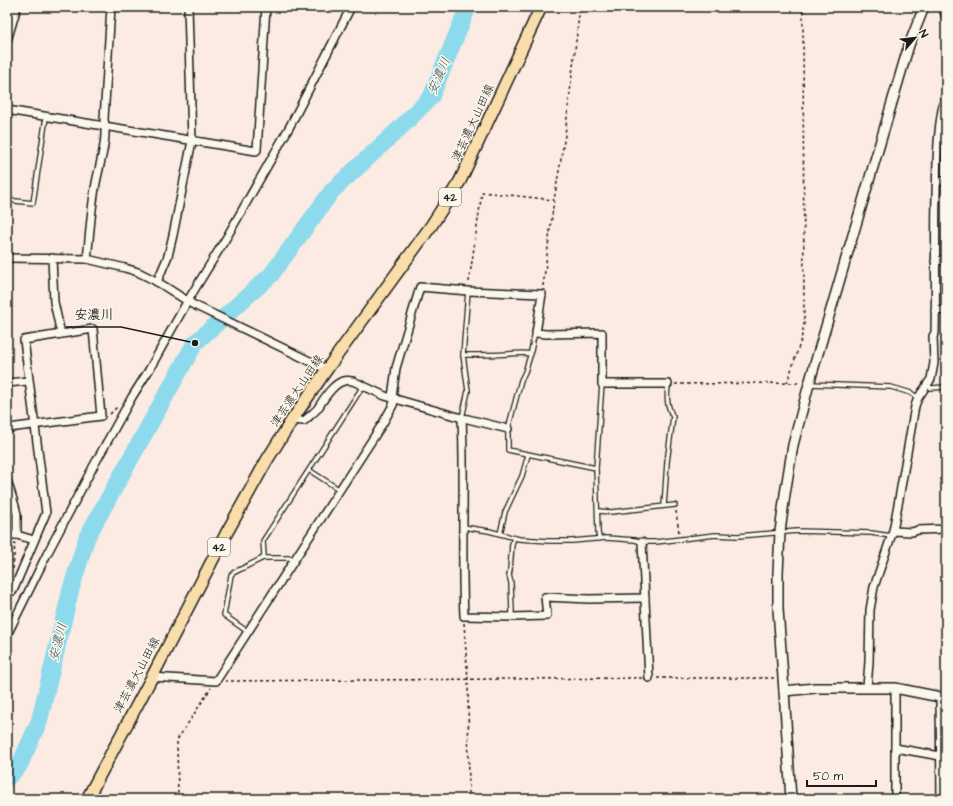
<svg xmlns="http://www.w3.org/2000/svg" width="953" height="806" viewBox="0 0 953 806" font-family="'Architects Daughter','Klee One',sans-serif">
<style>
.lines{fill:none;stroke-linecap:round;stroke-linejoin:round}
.river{stroke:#8ddaec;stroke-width:17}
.service-casing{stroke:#1c1c1c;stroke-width:6}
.minor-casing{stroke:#1c1c1c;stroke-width:10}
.tertiary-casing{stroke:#1c1c1c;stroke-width:12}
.primary-casing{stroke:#1c1c1c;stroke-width:14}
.path{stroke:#1c1c1c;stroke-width:1.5;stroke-dasharray:3 3;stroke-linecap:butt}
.service{stroke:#fbf7ec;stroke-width:3.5}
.minor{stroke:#fbf7ec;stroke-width:7}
.tertiary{stroke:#fbf7ec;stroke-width:9}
.primary{stroke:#f9deab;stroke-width:11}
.labels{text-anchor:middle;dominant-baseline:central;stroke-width:3;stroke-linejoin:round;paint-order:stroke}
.shield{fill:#fbf7ec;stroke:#5f5e5a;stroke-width:1}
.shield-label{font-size:11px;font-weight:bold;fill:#1c1c1c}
.street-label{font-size:12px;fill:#1c1c1c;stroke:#fbf7ec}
.water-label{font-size:13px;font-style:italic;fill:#3e555a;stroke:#fbf7ec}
.leader{fill:none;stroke:#1c1c1c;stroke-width:1.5}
.callout-dot{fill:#1c1c1c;stroke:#fbf7ec;stroke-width:1.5}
.callout-label{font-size:13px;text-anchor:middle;font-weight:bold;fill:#1c1c1c;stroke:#fbf7ec;stroke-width:3;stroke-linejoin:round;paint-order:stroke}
</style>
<rect width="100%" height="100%" fill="#fbebe2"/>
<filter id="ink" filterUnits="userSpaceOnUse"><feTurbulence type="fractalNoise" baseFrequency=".025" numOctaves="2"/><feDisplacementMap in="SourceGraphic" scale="8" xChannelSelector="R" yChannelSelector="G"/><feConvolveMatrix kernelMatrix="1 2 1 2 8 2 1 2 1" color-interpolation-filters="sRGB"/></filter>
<g filter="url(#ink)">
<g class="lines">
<polyline class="river" points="7,778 19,766 39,722 71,589 87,537 195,343 271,275 332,191 399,129 431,97 468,7"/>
<g class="service-casing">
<g id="service">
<polyline points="7,200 33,203 46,117"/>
<polyline points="536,333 534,336 530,356 525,372 521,380 508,429 508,450 596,468"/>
<path d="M463 355C478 355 493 355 508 354 516 354 523 352 531 354"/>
<polyline points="810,384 891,387 911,393 918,398"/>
<polyline points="927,385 931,388 946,387"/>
<polyline points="462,418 468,391 463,355 468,291"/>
<polyline points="309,470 340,490"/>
<path d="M664 506 667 462 673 417C666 404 667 397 668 384"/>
<polyline points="598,511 611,512 675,505"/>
<polyline points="463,527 489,531 519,539 549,541 572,541 606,538 635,540 642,542 656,542 715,535 738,536 797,531 871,533 891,536"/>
<polyline points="500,534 505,512 522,476 528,455"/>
<polyline points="599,539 598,532 596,468 602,384"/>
<polyline points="263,558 289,558 294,560"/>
<polyline points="511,617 512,612 511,583 509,575 510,570 512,544 514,538"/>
<polyline points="248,632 224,615 231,575 233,573 263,558 264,555 263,541 363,386"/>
</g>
</g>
<g class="minor-casing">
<g id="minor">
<polyline points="943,7 946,19"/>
<polyline points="7,41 17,7"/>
<polyline points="7,110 256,151 257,150 266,7"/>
<polyline points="937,181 946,181"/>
<polyline points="7,258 87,259 125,268 138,272 152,279 164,286 192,304 320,366 327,369"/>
<polyline points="52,258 54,302 61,334"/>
<path d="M87 259C90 233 91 208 96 183 100 162 108 140 104 119L111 7"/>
<polyline points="935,261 946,260"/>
<polyline points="157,282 168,256 173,235 192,141 188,7"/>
<polyline points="935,311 946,310"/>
<polyline points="7,383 28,381"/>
<polyline points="392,397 396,368 420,287 468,291 542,294 536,333 546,334 602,333 602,384 668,384"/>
<path d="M462 418C465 484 461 550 464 616L512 617 547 616 545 597 589 599 645 598"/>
<path d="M292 420 304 421C308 417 314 413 318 408 323 400 333 383 344 381 347 380 350 381 353 381L385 396 462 418 468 419 508 429"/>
<polyline points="7,429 9,428 101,416 93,329 24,340 46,513 13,591 7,591"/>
<polyline points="7,480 15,506 17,514 17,535"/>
<polyline points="893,531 912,532 918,530 946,529"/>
<polyline points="7,535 17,535 34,540"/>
<polyline points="642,542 649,678"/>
<polyline points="7,635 47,554 93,467 132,397 149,370 187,302 228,235 290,126 351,7"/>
<polyline points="152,677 216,681 383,423 393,405 395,398"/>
<path d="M867 687 869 662 870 610 874 587 893 531 899 499 915 406 918 398 931 379 934 363 933 336 935 333C936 287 935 241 936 195 937 161 937 125 946 92"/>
<polyline points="940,697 941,799"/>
<polyline points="895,748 946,757"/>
<polyline points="895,799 895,688"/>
</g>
</g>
<g class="tertiary-casing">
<g id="tertiary">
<polyline points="784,691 815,688 895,688 940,697 946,697"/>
<polyline points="791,799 784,691 778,609 778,573 780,532 785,494 793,445 809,384 909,45 924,7"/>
</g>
</g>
<g class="primary-casing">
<polyline id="primary" points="87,799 152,677 227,532 267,460 292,420 327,369 431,226 460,181 541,7"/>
</g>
<g class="path">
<polyline points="469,282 482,192 554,200"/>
<polyline points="543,286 554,200 565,135 580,7"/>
<polyline points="787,383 801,340 804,324 803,7"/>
<polyline points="675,384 799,383"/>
<polyline points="110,414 117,407"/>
<polyline points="676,511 679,533"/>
<polyline points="13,569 15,543"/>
<polyline points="464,623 468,680 469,799"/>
<polyline points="657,678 774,678"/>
<polyline points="225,681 642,678"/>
<polyline points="178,799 177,740 211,688"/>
</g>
<use href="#service" class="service"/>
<use href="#minor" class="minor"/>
<use href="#tertiary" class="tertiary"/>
<use href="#primary" class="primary"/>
</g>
</g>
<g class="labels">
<g class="shield">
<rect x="439" y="188" width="22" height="18" rx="3"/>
<rect x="208" y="538" width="22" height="18" rx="3"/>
</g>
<g class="shield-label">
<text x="450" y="197">42</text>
<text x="219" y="547">42</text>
</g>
<g class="street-label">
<text transform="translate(473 123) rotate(-65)">津芸濃大山田線</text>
<text transform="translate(297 391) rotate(-56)">津芸濃大山田線</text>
<text transform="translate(137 675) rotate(-62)">津芸濃大山田線</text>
</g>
<g class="water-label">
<text transform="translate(439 76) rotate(-66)">安濃川</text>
<text transform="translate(58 642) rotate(-76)">安濃川</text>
</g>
</g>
<path class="leader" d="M195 343L121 327H66"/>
<circle class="callout-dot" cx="195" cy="343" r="4"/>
<g class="callout-label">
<text x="94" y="319">安濃川</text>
</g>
<rect width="953" height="806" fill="none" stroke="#fbf7ec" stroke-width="24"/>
<rect x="12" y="12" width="929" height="782" fill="none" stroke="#1c1c1c" stroke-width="1.5" filter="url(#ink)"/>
<g transform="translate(915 38) rotate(62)" stroke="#fbf7ec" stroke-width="3" paint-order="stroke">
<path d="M0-3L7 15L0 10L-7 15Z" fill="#1c1c1c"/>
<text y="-6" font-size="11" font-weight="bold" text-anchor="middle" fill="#1c1c1c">N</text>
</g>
<path d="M807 780v6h69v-6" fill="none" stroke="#1c1c1c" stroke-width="2"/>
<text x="813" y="780" font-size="12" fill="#1c1c1c" stroke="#fbf7ec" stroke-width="3" paint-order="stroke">50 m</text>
</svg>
